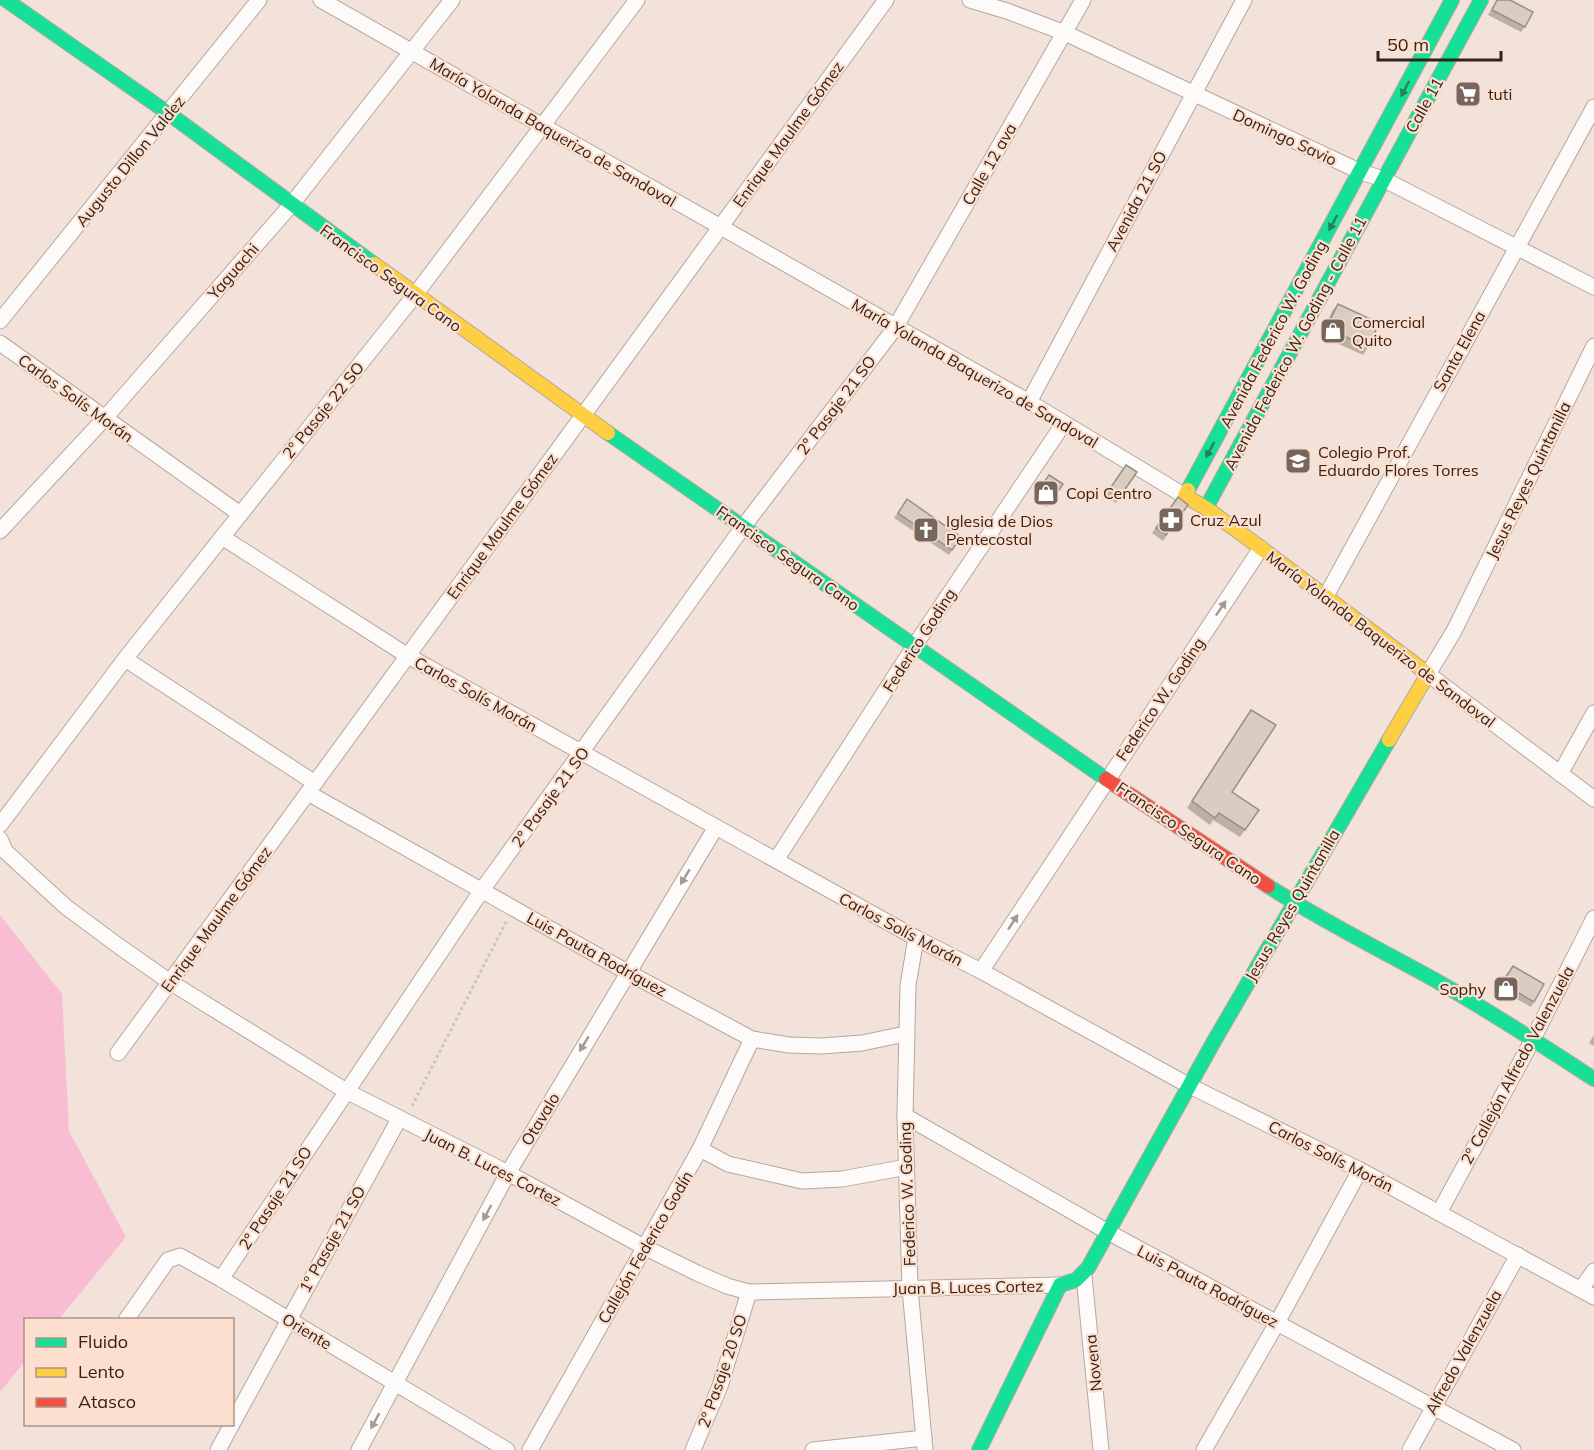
<svg xmlns="http://www.w3.org/2000/svg" width="1594" height="1450" viewBox="0 0 1594 1450" font-family="Mulish,sans-serif">
<style>
.water{fill:#f8bdd2}
.lines{fill:none;stroke-linecap:round;stroke-linejoin:round}
.street-casing{stroke:#b6a79e;stroke-width:17}
.fast-casing{stroke:#b6a79e;stroke-width:16}
.slow-casing{stroke:#b6a79e;stroke-width:16}
.jam-casing{stroke:#b6a79e;stroke-width:16}
.path{stroke:#cbc4c0;stroke-width:3;stroke-dasharray:3 3;stroke-linecap:butt}
.street{stroke:#fdfbf9;stroke-width:15}
.fast{stroke:#16e098;stroke-width:14}
.slow{stroke:#ffcf43;stroke-width:14}
.jam{stroke:#f24e42;stroke-width:14}
.wall{fill:#bbafa6}
.building{fill:#d9ccc1;stroke:#988f87;stroke-width:1.5}
.oneway{fill:#258258}
.oneway2{fill:#a39a94}
.labels{text-anchor:middle;dominant-baseline:central;stroke-width:4.5;stroke-linejoin:round;paint-order:stroke}
.poi-label{font-size:16px;fill:#342319;stroke:#fcdfcf;text-anchor:start}
.street-label{font-size:16px;fill:#342319;stroke:#fcdfcf}
</style>
<rect width="100%" height="100%" fill="#f2e2da"/>
<polygon class="water" points="0,915 62,994 69,1131 126,1237 59,1319 26,1320 25,1361 0,1392"/>
<g class="lines">
<g class="street-casing">
<g id="street">
<polyline points="321,0 1029,402 1185,496"/>
<polyline points="970,0 1007,11 1065,33 1361,172 1383,179 1594,287"/>
<polyline points="0,321 259,0"/>
<polyline points="0,343 240,514"/>
<polyline points="1594,346 1454,631 1428,674 1594,799"/>
<polyline points="1029,402 1244,0"/>
<polyline points="0,531 104,419 291,205 452,0"/>
<polyline points="222,537 408,656 916,938 981,971 1188,1085 1360,1170 1594,1297"/>
<polyline points="1326,596 1594,107"/>
<polyline points="125,659 315,783"/>
<polyline points="1560,774 1594,713"/>
<polyline points="308,793 627,972 752,1039 789,1045 822,1046 862,1043 905,1034"/>
<polyline points="0,825 125,659 415,295 637,0"/>
<polyline points="0,839 5,851 66,907 120,947 170,982 346,1091 508,1173 644,1247 697,1273 727,1286 749,1292 1060,1285"/>
<polyline points="776,860 915,645 1064,423"/>
<polyline points="916,938 908,985 905,1116 910,1289 925,1450"/>
<polyline points="981,971 1261,548"/>
<polyline points="118,1053 886,0"/>
<polyline points="905,1116 1108,1232 1513,1450"/>
<polyline points="700,1149 728,1164 802,1181 842,1179 907,1167"/>
<polyline points="1439,1213 1533,1039 1594,918"/>
<polyline points="1084,1276 1101,1450"/>
<polyline points="221,1279 482,890 743,527 895,328 1083,0"/>
<polyline points="1581,1289 1594,1271"/>
<polyline points="126,1320 168,1260 180,1256 221,1279 507,1450"/>
<polyline points="232,1424 399,1119"/>
<polyline points="218,1450 232,1424"/>
<polyline points="359,1450 508,1173 716,827"/>
<polyline points="530,1450 700,1149 752,1039"/>
<polyline points="693,1450 720,1386 749,1292"/>
<polyline points="813,1450 924,1438"/>
<polyline points="1204,1450 1277,1323 1360,1170"/>
<polyline points="1410,1450 1518,1255"/>
</g>
</g>
<g class="fast-casing">
<g id="fast">
<polyline points="6,0 168,113 374,264"/>
<polyline points="608,433 1106,779"/>
<polyline points="1188,490 1452,0"/>
<polyline points="1206,508 1481,0"/>
<path d="M1268 886C1322 921 1379 949 1435 980 1489 1011 1542 1045 1594 1079"/>
<polyline points="979,1450 1060,1285 1076,1280 1088,1268 1213,1043 1389,740"/>
</g>
</g>
<g class="slow-casing">
<g id="slow">
<polyline points="374,264 608,433"/>
<polyline points="1188,490 1185,496 1206,508 1261,548 1428,674 1389,740"/>
</g>
</g>
<g class="jam-casing">
<polyline id="jam" points="1106,779 1268,886"/>
</g>
<polyline class="path" points="412,1106 507,920"/>
<use href="#street" class="street"/>
<use href="#fast" class="fast"/>
<use href="#slow" class="slow"/>
<use href="#jam" class="jam"/>
</g>
<g class="wall">
<polygon points="1497,0 1510,0 1525,27 1521,32 1488,15"/>
<polygon points="1338,304 1368,347 1363,355 1321,336 1332,311"/>
<polygon points="1126,465 1137,472 1116,503 1105,495"/>
<polygon points="1049,475 1063,484 1047,507 1033,498"/>
<polygon points="1178,497 1188,505 1163,541 1152,533"/>
<polygon points="907,499 961,537 949,555 894,518"/>
<polygon points="1246,717 1232,792 1259,810 1240,837 1213,820 1210,825 1187,808"/>
<polygon points="1513,966 1534,1002 1531,1007 1499,989"/>
<polygon points="1594,1035 1594,1046 1589,1043"/>
</g>
<g class="building">
<polygon points="1497,0 1510,0 1533,12 1525,27 1492,10"/>
<polygon points="1338,304 1379,323 1368,347 1326,328"/>
<polygon points="1126,465 1137,472 1119,498 1109,490"/>
<polygon points="1049,475 1063,484 1051,502 1037,492"/>
<polygon points="1178,497 1188,505 1166,535 1156,528"/>
<polygon points="907,499 961,537 952,550 898,513"/>
<polygon points="1251,710 1276,725 1232,792 1259,810 1245,830 1219,813 1215,818 1192,801"/>
<polygon points="1513,966 1544,984 1534,1002 1502,983"/>
</g>
<defs><path id="oneway-solid" d="M-6-.8H1V-3.2L6.5 0L1 3.2V.8H-6Z" transform="scale(1.5)"/></defs>
<g class="oneway">
<use href="#oneway-solid" transform="translate(1405 89) rotate(118)"/>
<use href="#oneway-solid" transform="translate(1333 223) rotate(118)"/>
<use href="#oneway-solid" transform="translate(1210 450) rotate(118)"/>
</g>
<g class="oneway2">
<use href="#oneway-solid" transform="translate(1221 608) rotate(-56)"/>
<use href="#oneway-solid" transform="translate(685 877) rotate(121)"/>
<use href="#oneway-solid" transform="translate(1013 922) rotate(-57)"/>
<use href="#oneway-solid" transform="translate(584 1044) rotate(121)"/>
<use href="#oneway-solid" transform="translate(487 1213) rotate(118)"/>
<use href="#oneway-solid" transform="translate(375 1421) rotate(119)"/>
</g>
<defs>
<g id="supermarket-square" transform="scale(1.35)"><rect x="-9" y="-9" width="18" height="18" rx="4" fill="#76665d" stroke="#fcdfcf"/><path d="M-6-5.5h2.5l.6 2H6L4.5 2H-2.5L-4.4-4H-6ZM-1.5 3.2a1.3 1.3 0 1 0 .1 0ZM3 3.2a1.3 1.3 0 1 0 .1 0Z" fill="#fff"/></g>
<g id="shop-square" transform="scale(1.35)"><rect x="-9" y="-9" width="18" height="18" rx="4" fill="#76665d" stroke="#fcdfcf"/><path d="M-5-2.5h2.3a2.7 3.5 0 0 1 5.4 0H5L5.5 6h-11ZM-1.5-2.5h3a1.5 2.3 0 0 0-3 0Z" fill="#fff"/></g>
<g id="school-square" transform="scale(1.35)"><rect x="-9" y="-9" width="18" height="18" rx="4" fill="#76665d" stroke="#fcdfcf"/><path d="M0-5L7-2L0 1L-7-2ZM-4 1L0 2.5L4 1V4Q0 6-4 4Z" fill="#fff"/></g>
<g id="pharmacy-square" transform="scale(1.35)"><rect x="-9" y="-9" width="18" height="18" rx="4" fill="#76665d" stroke="#fcdfcf"/><path d="M-2-6h4v4h4v4h-4v4h-4v-4h-4v-4h4Z" fill="#fff"/></g>
<g id="church-square" transform="scale(1.35)"><rect x="-9" y="-9" width="18" height="18" rx="4" fill="#76665d" stroke="#fcdfcf"/><path d="M-1.2-6h2.4v3.5h3.3v2.4h-3.3V6h-2.4V-.1h-3.3v-2.4h3.3Z" fill="#fff"/></g>
</defs>
<g fill-rule="evenodd">
<use href="#supermarket-square" x="1468" y="94"/>
<use href="#shop-square" x="1333" y="331"/>
<use href="#school-square" x="1298" y="461"/>
<use href="#shop-square" x="1046" y="493"/>
<use href="#pharmacy-square" x="1171" y="520"/>
<use href="#church-square" x="926" y="530"/>
<use href="#shop-square" x="1506" y="989"/>
</g>
<g class="labels">
<g class="poi-label">
<text x="1488" y="94">tuti</text>
<text x="1352" y="322">Comercial<tspan x="1352" dy="18">Quito</tspan></text>
<text x="1318" y="452">Colegio Prof.<tspan x="1318" dy="18">Eduardo Flores Torres</tspan></text>
<text x="1066" y="493">Copi Centro</text>
<text x="1190" y="520">Cruz Azul</text>
<text x="946" y="521">Iglesia de Dios<tspan x="946" dy="18">Pentecostal</tspan></text>
<text x="1486" y="989" text-anchor="end">Sophy</text>
</g>
<g class="street-label">
<text transform="translate(1424 105) rotate(-61)">Calle 11</text>
<text transform="translate(553 132) rotate(30)">María Yolanda Baquerizo de Sandoval</text>
<text transform="translate(788 134) rotate(-54)">Enrique Maulme Gómez</text>
<text transform="translate(1285 137) rotate(25)">Domingo Savio</text>
<text transform="translate(130 161) rotate(-51)">Augusto Dillon Valdez</text>
<text transform="translate(989 164) rotate(-60)">Calle 12 ava</text>
<text transform="translate(1136 201) rotate(-62)">Avenida 21 SO</text>
<text transform="translate(233 271) rotate(-49)">Yaguachi</text>
<text transform="translate(391 278) rotate(36)">Francisco Segura Cano</text>
<text transform="translate(1273 334) rotate(-62)">Avenida Federico W. Goding</text>
<text transform="translate(1295 343) rotate(-62)">Avenida Federico W. Goding - Calle 11</text>
<text transform="translate(1459 351) rotate(-61)">Santa Elena</text>
<text transform="translate(975 373) rotate(30)">María Yolanda Baquerizo de Sandoval</text>
<text transform="translate(76 398) rotate(36)">Carlos Solís Morán</text>
<text transform="translate(836 405) rotate(-53)">2° Pasaje 21 SO</text>
<text transform="translate(323 410) rotate(-51)">2º Pasaje 22 SO</text>
<text transform="translate(1528 480) rotate(-64)">Jesus Reyes Quintanilla</text>
<text transform="translate(502 526) rotate(-54)">Enrique Maulme Gómez</text>
<text transform="translate(788 558) rotate(35)">Francisco Segura Cano</text>
<text transform="translate(1381 639) rotate(37)">María Yolanda Baquerizo de Sandoval</text>
<text transform="translate(919 640) rotate(-57)">Federico Goding</text>
<text transform="translate(476 694) rotate(29)">Carlos Solís Morán</text>
<text transform="translate(1160 699) rotate(-56)">Federico W. Goding</text>
<text transform="translate(550 797) rotate(-54)">2° Pasaje 21 SO</text>
<text transform="translate(1189 833) rotate(34)">Francisco Segura Cano</text>
<text transform="translate(1292 905) rotate(-60)">Jesus Reyes Quintanilla</text>
<text transform="translate(216 919) rotate(-54)">Enrique Maulme Gómez</text>
<text transform="translate(901 929) rotate(28)">Carlos Solís Morán</text>
<text transform="translate(597 954) rotate(29)">Luis Pauta Rodríguez</text>
<text transform="translate(1517 1065) rotate(-62)">2º Callejón Alfredo Valenzuela</text>
<text transform="translate(540 1119) rotate(-59)">Otavalo</text>
<text transform="translate(1331 1156) rotate(27)">Carlos Solís Morán</text>
<text transform="translate(493 1167) rotate(27)">Juan B. Luces Cortez</text>
<text transform="translate(907 1194) rotate(-92)">Federico W. Goding</text>
<text transform="translate(275 1198) rotate(-57)">2° Pasaje 21 SO</text>
<text transform="translate(332 1239) rotate(-61)">1º Pasaje 21 SO</text>
<text transform="translate(645 1247) rotate(-60)">Callejón Federico Godín</text>
<text transform="translate(1208 1286) rotate(28)">Luis Pauta Rodríguez</text>
<text transform="translate(968 1287) rotate(-1)">Juan B. Luces Cortez</text>
<text transform="translate(307 1331) rotate(31)">Oriente</text>
<text transform="translate(1463 1352) rotate(-61)">Alfredo Valenzuela</text>
<text transform="translate(1093 1363) rotate(-96)">Novena</text>
<text transform="translate(722 1371) rotate(-71)">2º Pasaje 20 SO</text>
</g>
</g>
<rect x="24" y="1318" width="210" height="108" fill="#fcdfcf" stroke="#ac9486" stroke-width="1.5"/>
<rect x="36" y="1338" width="30" height="9" fill="#16e098" stroke="#ac9486" stroke-width="1.5"/>
<text x="78" y="1348" font-size="18" fill="#342319">Fluido</text>
<rect x="36" y="1368" width="30" height="9" fill="#ffcf43" stroke="#ac9486" stroke-width="1.5"/>
<text x="78" y="1378" font-size="18" fill="#342319">Lento</text>
<rect x="36" y="1398" width="30" height="9" fill="#f24e42" stroke="#ac9486" stroke-width="1.5"/>
<text x="78" y="1408" font-size="18" fill="#342319">Atasco</text>
<path d="M1378 51v9h123v-9" fill="none" stroke="#342319" stroke-width="3"/>
<text x="1387" y="51" font-size="18" fill="#342319" stroke="#fcdfcf" stroke-width="4.5" paint-order="stroke">50 m</text>
</svg>
